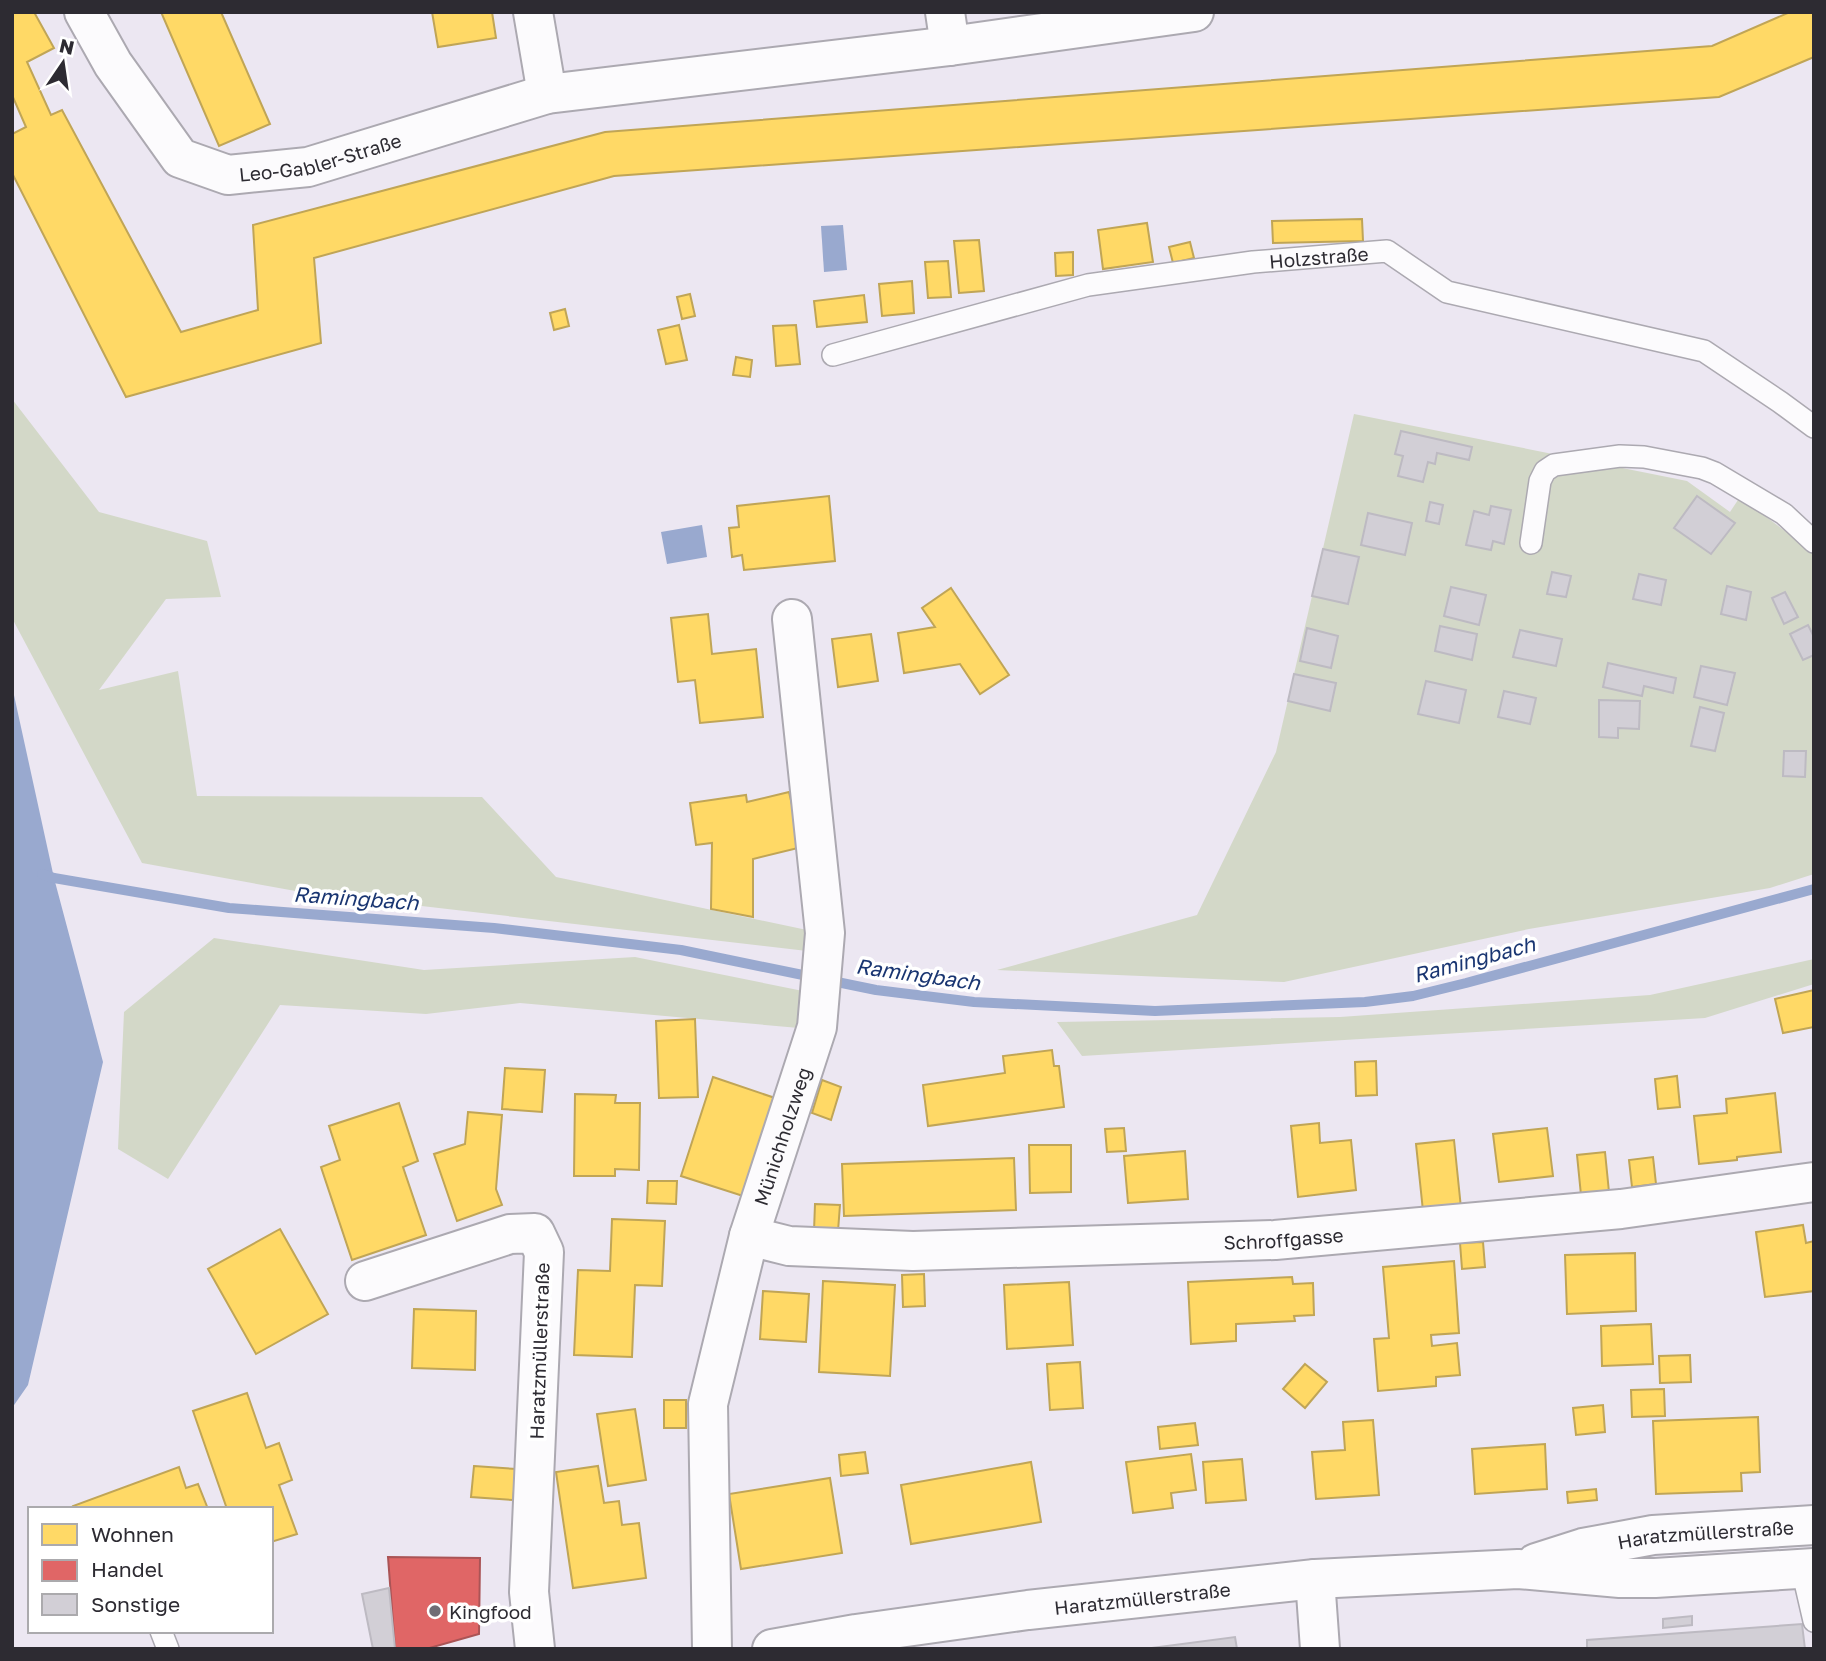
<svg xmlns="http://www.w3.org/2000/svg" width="1826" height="1661" viewBox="0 0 1826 1661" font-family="'Golos Text',sans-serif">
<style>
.green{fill:#d3d8c8}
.water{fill:#99a9cf}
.homes{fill:#ffd966;stroke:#c0a556;stroke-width:2}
.shops{fill:#e06666;stroke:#aa5456;stroke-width:2}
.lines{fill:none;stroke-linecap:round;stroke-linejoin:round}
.stream{stroke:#99a9cf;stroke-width:10}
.building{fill:#d2cfd6;stroke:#bdbac2;stroke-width:2}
.lane-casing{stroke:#aca9b1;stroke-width:24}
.street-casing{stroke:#aca9b1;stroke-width:42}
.primary-casing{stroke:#aca9b1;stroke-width:42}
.lane{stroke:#fcfbfd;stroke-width:21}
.street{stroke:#fcfbfd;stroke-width:38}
.primary{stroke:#fcfbfd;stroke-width:38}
.poi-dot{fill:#706d75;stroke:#fff;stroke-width:2.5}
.labels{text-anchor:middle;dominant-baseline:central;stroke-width:7;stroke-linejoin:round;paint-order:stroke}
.street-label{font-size:19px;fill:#2d2b32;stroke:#fff}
.poi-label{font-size:19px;fill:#2d2b32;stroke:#fff;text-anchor:start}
.water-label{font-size:21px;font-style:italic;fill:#193571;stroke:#fff}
</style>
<rect width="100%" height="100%" fill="#ece7f2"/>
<g class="green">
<polygon points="12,399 99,512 207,541 221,597 166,599 99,690 178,671 197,796 482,797 556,877 807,930 807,951 301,892 142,863 12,618"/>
<polygon points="1354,414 1687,481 1730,512 1740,497 1814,553 1814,874 1770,888 1529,929 1284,982 997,970 1197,915 1276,752"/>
<polygon points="214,938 424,970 635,957 803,991 799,1028 520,1003 426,1014 280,1005 168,1179 118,1149 124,1012"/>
<polygon points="1814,959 1814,984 1705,1018 1082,1056 1057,1022 1340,1017 1650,995"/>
</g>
<g class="water">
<polygon points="843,225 847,270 824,272 821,226"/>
<polygon points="702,525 707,557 667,564 661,532"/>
<polygon points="12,686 54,878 103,1062 28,1385 12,1408"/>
</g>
<g class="homes">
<polygon points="12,12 34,12 54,48 27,62 51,115 62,110 181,332 258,310 253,225 605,132 1712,46 1790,12 1814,12 1814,57 1719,97 614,176 314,258 321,343 126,397 12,173 12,134 26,127 12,95"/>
<polygon points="161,12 221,12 270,124 219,146"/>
<polygon points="432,12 492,12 496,38 438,47"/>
<polygon points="1362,219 1363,241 1273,243 1272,221"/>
<polygon points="1147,223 1153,262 1103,269 1098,230"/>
<polygon points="979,240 984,291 959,293 954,241"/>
<polygon points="1190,242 1194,258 1173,263 1169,247"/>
<polygon points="1073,252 1073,275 1056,276 1055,253"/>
<polygon points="948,261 951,297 928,298 925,262"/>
<polygon points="912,281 914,313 882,316 879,284"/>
<polygon points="690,294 695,316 682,319 677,297"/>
<polygon points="864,295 867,322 817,327 814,301"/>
<polygon points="565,309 569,326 554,330 550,313"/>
<polygon points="679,325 687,360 666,364 658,330"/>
<polygon points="796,325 800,364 776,366 773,326"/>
<polygon points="736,357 752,360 750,377 733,375"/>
<polygon points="829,496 835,561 744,570 742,555 732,557 729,528 739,527 737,506"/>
<polygon points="951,588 1009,675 980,694 960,664 904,673 898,633 935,627 922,608"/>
<polygon points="708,614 712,654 756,649 763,717 700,723 695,680 678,682 671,618"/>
<polygon points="871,634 878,681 838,687 832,639"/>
<polygon points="789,792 802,847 753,859 753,917 711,909 712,843 696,845 690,803 746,795 747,802"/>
<polygon points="1814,990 1814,1027 1783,1033 1775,999"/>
<polygon points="695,1019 698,1097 659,1098 656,1021"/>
<polygon points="1052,1050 1054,1066 1059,1066 1064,1107 928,1126 923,1085 1005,1073 1003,1056"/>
<polygon points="1376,1061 1377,1095 1356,1096 1355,1062"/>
<polygon points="505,1068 545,1070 542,1112 502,1109"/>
<polygon points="1677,1076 1680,1107 1658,1109 1655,1079"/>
<polygon points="713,1077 775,1098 743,1196 681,1176"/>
<polygon points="822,1080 841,1087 831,1120 812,1113"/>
<polygon points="1775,1093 1781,1152 1737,1157 1737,1160 1699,1164 1694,1116 1727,1113 1726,1099"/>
<polygon points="575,1094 616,1095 615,1103 640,1103 639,1170 615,1169 615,1176 574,1176"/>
<polygon points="399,1103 418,1161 403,1167 426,1235 352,1260 321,1167 340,1160 329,1126"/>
<polygon points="468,1112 502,1115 496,1189 502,1205 457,1221 434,1154 465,1144"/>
<polygon points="1319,1123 1320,1143 1351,1140 1356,1190 1298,1197 1291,1126"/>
<polygon points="1124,1128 1126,1151 1107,1152 1105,1129"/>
<polygon points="1547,1128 1553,1176 1499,1182 1493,1134"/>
<polygon points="1454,1140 1461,1208 1423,1211 1416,1144"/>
<polygon points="1029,1145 1071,1145 1071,1192 1030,1193"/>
<polygon points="1185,1151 1188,1199 1128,1203 1124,1156"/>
<polygon points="1605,1152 1609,1192 1581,1195 1577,1155"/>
<polygon points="1653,1157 1656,1184 1632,1187 1629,1160"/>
<polygon points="1014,1158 1016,1210 844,1216 842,1164"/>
<polygon points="648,1181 677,1181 676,1204 647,1203"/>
<polygon points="815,1204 840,1205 838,1231 814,1231"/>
<polygon points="612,1219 665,1221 662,1286 635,1285 632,1357 574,1355 578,1270 610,1271"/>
<polygon points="1803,1225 1806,1243 1814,1241 1814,1291 1765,1297 1756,1232"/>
<polygon points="280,1229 328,1314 256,1354 208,1269"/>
<polygon points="1483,1242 1485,1267 1462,1269 1460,1243"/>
<polygon points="1635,1253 1636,1311 1567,1314 1565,1255"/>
<polygon points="1454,1261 1459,1333 1431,1335 1432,1346 1457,1343 1460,1375 1436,1377 1436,1386 1378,1391 1374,1339 1389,1338 1383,1267"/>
<polygon points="924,1274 925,1306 903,1307 902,1275"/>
<polygon points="1292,1277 1293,1284 1313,1283 1314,1315 1294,1316 1295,1321 1236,1324 1236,1341 1191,1344 1188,1282"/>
<polygon points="823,1281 895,1285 890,1376 819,1372"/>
<polygon points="1069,1282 1073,1345 1007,1349 1004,1285"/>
<polygon points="763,1291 809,1294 806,1342 760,1339"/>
<polygon points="414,1309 476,1311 475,1370 412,1368"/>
<polygon points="1651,1324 1653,1364 1602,1366 1601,1326"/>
<polygon points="1690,1355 1691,1382 1660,1383 1659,1356"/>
<polygon points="1080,1362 1083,1408 1050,1410 1047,1364"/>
<polygon points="1305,1364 1327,1382 1305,1408 1283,1389"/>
<polygon points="1664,1389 1665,1416 1632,1417 1631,1390"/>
<polygon points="247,1393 266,1448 279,1443 292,1480 279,1485 297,1534 271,1542 271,1509 227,1509 193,1411"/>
<rect x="664" y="1400" width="22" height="28"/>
<polygon points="1603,1405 1605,1432 1576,1435 1573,1408"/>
<polygon points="635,1409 646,1480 608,1486 597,1414"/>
<polygon points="1758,1417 1760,1472 1741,1473 1742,1491 1656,1494 1653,1421"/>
<polygon points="1373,1420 1379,1495 1316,1499 1312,1452 1345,1450 1343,1422"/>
<polygon points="1195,1423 1198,1445 1160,1449 1158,1427"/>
<polygon points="1545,1444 1547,1489 1475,1494 1472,1449"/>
<polygon points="865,1452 868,1473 841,1476 839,1455"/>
<polygon points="1191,1454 1196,1490 1171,1493 1173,1508 1133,1513 1126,1462"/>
<polygon points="1242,1459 1246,1500 1206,1503 1203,1462"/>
<polygon points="1031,1462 1041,1522 911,1544 901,1485"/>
<polygon points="474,1466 516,1469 513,1500 471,1497"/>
<polygon points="598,1466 604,1503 619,1501 622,1525 639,1523 646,1578 573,1588 556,1472"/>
<polygon points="179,1467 186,1488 198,1484 208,1509 74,1509 73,1506"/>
<polygon points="830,1478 842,1553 741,1569 729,1494"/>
<polygon points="1596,1489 1597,1500 1568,1503 1567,1492"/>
</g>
<polygon class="shops" points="388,1557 480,1558 479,1634 426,1649 395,1649"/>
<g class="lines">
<polyline class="stream" points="42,874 54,878 229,908 494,928 681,950 876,990 974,1002 1155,1011 1365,1002 1413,996 1466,983 1814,889"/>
</g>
<g class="building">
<polygon points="1401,431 1472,447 1469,460 1437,453 1435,464 1428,462 1423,482 1398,476 1403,456 1395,454"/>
<polygon points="1697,496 1735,523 1711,554 1674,528"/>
<polygon points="1430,502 1443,505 1439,524 1426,521"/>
<polygon points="1491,506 1511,510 1504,544 1493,541 1491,550 1466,545 1474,511 1489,515"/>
<polygon points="1368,513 1412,523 1405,555 1361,545"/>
<polygon points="1323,549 1359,557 1348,604 1312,596"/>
<polygon points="1552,572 1571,576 1566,597 1547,594"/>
<polygon points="1639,574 1666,580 1661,605 1633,599"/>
<polygon points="1727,586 1751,592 1746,620 1721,614"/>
<polygon points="1451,587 1486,595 1479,625 1444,616"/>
<polygon points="1785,592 1798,617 1784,624 1772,598"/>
<polygon points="1808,625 1814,637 1814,655 1803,660 1790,634"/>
<polygon points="1440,626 1477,634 1472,660 1435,651"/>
<polygon points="1307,628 1338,636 1331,668 1300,661"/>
<polygon points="1520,630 1562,639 1556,666 1513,657"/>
<polygon points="1608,663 1676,678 1673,693 1644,686 1642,696 1603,687"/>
<polygon points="1701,666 1735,673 1727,705 1694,697"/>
<polygon points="1294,674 1336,683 1330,711 1288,701"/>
<polygon points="1426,681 1466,690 1459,723 1418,714"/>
<polygon points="1504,691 1536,698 1530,724 1498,717"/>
<polygon points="1599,700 1640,701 1639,729 1618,728 1618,738 1599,737"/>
<polygon points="1700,707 1724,713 1715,751 1691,746"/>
<polygon points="1784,751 1806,751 1805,777 1783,776"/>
<polygon points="389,1588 395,1649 373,1649 362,1594"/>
<polygon points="1692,1616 1692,1625 1663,1628 1663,1619"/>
<polygon points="1802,1624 1805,1649 1587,1649 1587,1640"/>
<polygon points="1235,1637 1237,1649 1144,1649"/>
</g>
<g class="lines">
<g class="lane-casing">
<g id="lane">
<path id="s1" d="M833 355 1088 285 1253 262 1387 251 1447 292 1704 351 1780 402 1814 427"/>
<polyline points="1531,543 1540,481 1545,471 1554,465 1620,456 1644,457 1702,468 1715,473 1784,514 1814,542"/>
<polyline points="1802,1569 1814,1621"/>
<polyline points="161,1631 168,1649"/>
</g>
</g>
<g class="street-casing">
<g id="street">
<path id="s2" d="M84 12 113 64 180 158 228 175 308 167 547 94 950 46 1194 12"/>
<polyline points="533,12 547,94"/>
<polyline points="945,12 950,46"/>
<path id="s3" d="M749 1236 789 1246 913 1251 1275 1240 1621 1209 1814 1182"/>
<polyline points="365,1281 510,1234 535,1233 544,1252 529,1592 535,1649"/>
<polyline points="1315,1579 1320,1649"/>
<path id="s4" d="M712 1649 708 1404 749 1236 817 1027 825 933 792 619"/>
</g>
</g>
<g class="primary-casing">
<g id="primary">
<path id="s5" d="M1536 1563 1583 1548 1653 1535 1814 1525"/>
<path id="s6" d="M772 1649 856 1634 1028 1610 1315 1579 1518 1569 1620 1578H1655L1814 1568"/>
</g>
</g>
<use href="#lane" class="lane"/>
<use href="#street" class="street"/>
<use href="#primary" class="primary"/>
</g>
<circle class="poi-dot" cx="435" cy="1611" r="7"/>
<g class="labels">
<g class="street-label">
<text stroke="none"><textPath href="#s2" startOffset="320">Leo-Gabler-Straße</textPath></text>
<text stroke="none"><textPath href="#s1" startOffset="497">Holzstraße</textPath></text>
<text stroke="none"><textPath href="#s4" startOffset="523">Münichholzweg</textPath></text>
<text stroke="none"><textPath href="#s3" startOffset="536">Schroffgasse</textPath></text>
<text transform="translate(539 1351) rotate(-88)">Haratzmüllerstraße</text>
<text stroke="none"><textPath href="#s5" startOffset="173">Haratzmüllerstraße</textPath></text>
<text stroke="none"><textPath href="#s6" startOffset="374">Haratzmüllerstraße</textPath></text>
</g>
<g class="poi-label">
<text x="449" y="1611">Kingfood</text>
</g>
<g class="water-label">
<text transform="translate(356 898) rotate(4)">Ramingbach</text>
<text transform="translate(1474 959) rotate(-15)">Ramingbach</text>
<text transform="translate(918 974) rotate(8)">Ramingbach</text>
</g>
</g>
<rect width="1826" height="1661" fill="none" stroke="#2d2b32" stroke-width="28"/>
<rect x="28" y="1507" width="245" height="126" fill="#ffffff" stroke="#abaaad" stroke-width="2"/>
<rect x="42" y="1524" width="35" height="21" fill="#ffd966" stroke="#abaaad" stroke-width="2"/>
<text x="91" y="1542" font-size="21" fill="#2d2b32">Wohnen</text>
<rect x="42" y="1560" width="35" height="21" fill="#e06666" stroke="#abaaad" stroke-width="2"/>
<text x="91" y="1577" font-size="21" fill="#2d2b32">Handel</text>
<rect x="42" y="1594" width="35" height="21" fill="#d2cfd6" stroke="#abaaad" stroke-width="2"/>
<text x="91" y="1612" font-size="21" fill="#2d2b32">Sonstige</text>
<g transform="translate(63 63) rotate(13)" stroke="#ffffff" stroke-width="5" paint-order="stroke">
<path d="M0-5L12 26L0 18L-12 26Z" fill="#2d2b32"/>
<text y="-10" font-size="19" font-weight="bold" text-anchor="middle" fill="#2d2b32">N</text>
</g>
</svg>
